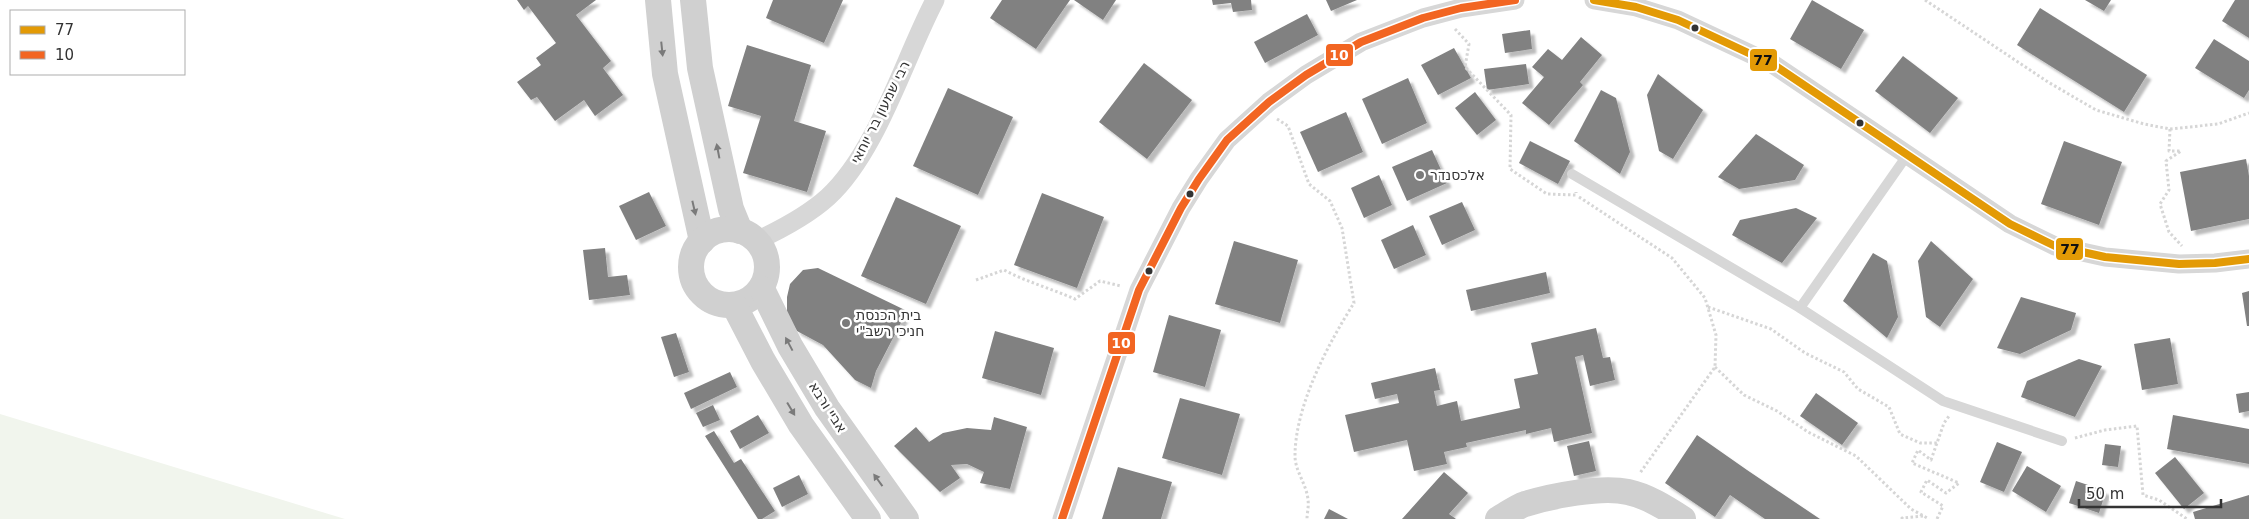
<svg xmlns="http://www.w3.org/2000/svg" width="2249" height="519" viewBox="0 0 2249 519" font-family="'DejaVu Sans',Heebo,sans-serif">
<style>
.green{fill:#f1f5ed}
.building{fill:#818181;filter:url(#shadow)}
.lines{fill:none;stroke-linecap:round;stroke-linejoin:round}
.path{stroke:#d6d6d6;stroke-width:3;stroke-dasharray:2.5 2.5;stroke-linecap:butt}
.lane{stroke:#d7d7d7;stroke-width:10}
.street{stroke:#d7d7d7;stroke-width:19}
.secondary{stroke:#d0d0d0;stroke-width:26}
.bus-1-casing{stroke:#fff;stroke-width:11}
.bus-2-casing{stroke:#fff;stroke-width:11}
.bus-1{stroke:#e39a05;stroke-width:8}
.bus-2{stroke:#f26522;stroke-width:8}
.oneway{fill:#7a7a7a}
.bus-dot{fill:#333;stroke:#fff;stroke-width:2}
.poi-dot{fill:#7a7a7a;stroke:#fff;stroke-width:2}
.labels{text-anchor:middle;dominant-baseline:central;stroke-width:5;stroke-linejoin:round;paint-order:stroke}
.street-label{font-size:14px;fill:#333;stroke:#fff}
.poi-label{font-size:14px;fill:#333;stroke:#fff;text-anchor:start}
.line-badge{stroke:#fff;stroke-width:2}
.badge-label{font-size:14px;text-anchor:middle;font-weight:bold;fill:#fff}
.pale-badge-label{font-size:14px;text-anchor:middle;font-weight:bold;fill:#111}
</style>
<defs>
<filter id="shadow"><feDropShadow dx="4.5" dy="4.5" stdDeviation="1" flood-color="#0004"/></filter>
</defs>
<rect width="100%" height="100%" fill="#fff"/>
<polygon class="green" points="0,414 345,519 0,519"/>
<g class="building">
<polygon points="517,0 596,0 576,15 611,61 603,68 623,95 595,116 584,100 555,121 537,97 531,100 517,82 541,65 536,58 556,43 528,6 524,10"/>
<polygon points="773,0 843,0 824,43 766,18"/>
<polygon points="1002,0 1070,0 1036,49 990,18"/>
<polygon points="1074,0 1116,0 1103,20"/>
<polygon points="1212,0 1251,0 1252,10 1233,12 1231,3 1213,5"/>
<polygon points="1326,0 1357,0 1331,11"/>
<polygon points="1812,0 1864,30 1841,69 1790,39"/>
<polygon points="2085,0 2111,0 2104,11"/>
<polygon points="2235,0 2249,0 2249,38 2222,21"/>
<polygon points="2040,8 2147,75 2124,112 2017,45"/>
<polygon points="1307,14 1318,35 1265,63 1254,42"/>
<polygon points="1530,30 1532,49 1505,53 1502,34"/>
<polygon points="1581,37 1602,55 1580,82 1583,85 1549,125 1522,103 1544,77 1532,67 1548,49 1562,60"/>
<polygon points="2214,39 2249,61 2249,90 2244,98 2195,68"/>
<polygon points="747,45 811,65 794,121 826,131 807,192 743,173 761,116 728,106"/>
<polygon points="1454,48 1471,78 1438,95 1421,65"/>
<polygon points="1903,56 1958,98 1930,133 1875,91"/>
<polygon points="1144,63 1192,100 1147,159 1099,122"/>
<polygon points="1526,64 1529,84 1487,90 1484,69"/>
<polygon points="1658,74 1703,110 1673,159 1659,151 1647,95"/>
<polygon points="1408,78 1427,123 1382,144 1362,99"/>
<polygon points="948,88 1013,117 978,195 913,166"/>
<polygon points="1601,90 1616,98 1630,152 1620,174 1574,141"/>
<polygon points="1475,92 1496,120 1477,135 1455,108"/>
<polygon points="1346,112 1363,152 1318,172 1300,132"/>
<polygon points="1756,134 1804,165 1795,180 1739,189 1718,177"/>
<polygon points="1530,141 1570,161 1558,184 1519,163"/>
<polygon points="2064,141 2122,162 2099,225 2041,204"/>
<polygon points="1432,150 1447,183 1407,201 1392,167"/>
<polygon points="2246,159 2249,176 2249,219 2191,231 2180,172"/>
<polygon points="1379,175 1392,205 1364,218 1351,188"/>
<polygon points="649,192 666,226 636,240 619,206"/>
<polygon points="1042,193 1104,217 1077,288 1014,265"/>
<polygon points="896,197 961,226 926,304 861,276"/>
<polygon points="1462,202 1475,230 1442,245 1429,216"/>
<polygon points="1796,208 1817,218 1782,263 1732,235 1740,220"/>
<polygon points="1413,225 1426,255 1394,269 1381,240"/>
<polygon points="1234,241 1298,260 1280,323 1215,304"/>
<polygon points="1931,241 1973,279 1940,327 1926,317 1918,261"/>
<polygon points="605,248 608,277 627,275 630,295 589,300 583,250"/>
<polygon points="1873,253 1887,261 1898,317 1887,338 1843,301"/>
<polygon points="818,268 907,311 876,371 871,388 855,380 823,345 797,331 787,315 787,297 790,284 803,270"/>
<polygon points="1546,272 1550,293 1471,311 1466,290"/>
<polygon points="2249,291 2249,326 2247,326 2242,293"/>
<polygon points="2021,297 2076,313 2071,330 2020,354 1997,348"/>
<polygon points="1169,315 1221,330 1205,387 1153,372"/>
<polygon points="1596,328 1603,358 1610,357 1615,380 1590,386 1583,355 1575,357 1592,433 1554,442 1551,428 1526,434 1526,430 1466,443 1467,447 1444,452 1447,464 1414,471 1407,440 1354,452 1345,415 1399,403 1397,394 1375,399 1371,383 1435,368 1440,390 1434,391 1437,406 1457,401 1461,421 1520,408 1514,379 1538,374 1531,343"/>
<polygon points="995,331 1054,348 1041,395 982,378"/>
<polygon points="676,333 689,372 674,377 661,337"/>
<polygon points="2170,338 2178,384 2142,390 2134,344"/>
<polygon points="2079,359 2102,366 2075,417 2021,397 2027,381"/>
<polygon points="730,372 737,387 691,409 684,393"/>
<polygon points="2249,392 2249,411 2239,413 2236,394"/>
<polygon points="1816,393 1858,423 1842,445 1800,416"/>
<polygon points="1180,398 1240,414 1222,475 1162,458"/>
<polygon points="713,405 720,420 703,427 696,413"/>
<polygon points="758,415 769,433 740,449 730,431"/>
<polygon points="2173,415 2249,429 2249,464 2167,449"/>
<polygon points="994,417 1027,427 1010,489 980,483 984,472 967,464 951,465 960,478 940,492 894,446 916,427 929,442 943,433 967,428 991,430"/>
<polygon points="714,431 734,463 741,459 775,511 762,519 758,519 705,436"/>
<polygon points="1697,435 1747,470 1820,519 1765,519 1730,495 1715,517 1665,483"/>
<polygon points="1589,441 1596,471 1574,476 1567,446"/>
<polygon points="1997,442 2022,452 2004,492 1980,482"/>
<polygon points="2105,444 2121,446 2118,467 2102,465"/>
<polygon points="2175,457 2204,493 2184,509 2155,473"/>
<polygon points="2027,466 2061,486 2046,512 2012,491"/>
<polygon points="1118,467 1172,482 1161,519 1102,519"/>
<polygon points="1444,472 1468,493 1449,514 1456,519 1402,519"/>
<polygon points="799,475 808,494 782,507 773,488"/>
<polygon points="2076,481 2106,491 2099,513 2069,503"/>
<polygon points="2249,495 2249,519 2195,519 2193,512"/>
<polygon points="1329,509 1348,519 1324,519"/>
</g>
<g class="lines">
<g class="path">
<polyline points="1925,0 2048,82 2096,110 2144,124 2170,129 2218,124 2249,113"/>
<polyline points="1455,29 1469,44 1465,67 1511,115 1510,169 1547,194 1576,195 1576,192"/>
<path d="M1277 119 1288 126 1309 184 1330 201 1342 228 1354 303C1328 344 1295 406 1295 456 1295 471 1307 485 1308 500 1309 506 1307 513 1307 519"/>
<polyline points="2170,129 2169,151 2181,151 2166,161 2169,190 2160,204 2169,232 2182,246"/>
<polyline points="1579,197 1672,258 1705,298 1716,335 1715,367 1640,473"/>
<path d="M976 280 1004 270C1027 282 1052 289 1075 299L1100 281 1121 286"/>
<polyline points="1708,307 1771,329 1805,353 1844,372 1858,389 1889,407 1900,434 1920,443 1939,443"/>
<polyline points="1715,367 1744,395 1777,411 1808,432 1856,456 1911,509 1929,519"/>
<polyline points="2075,438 2105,430 2137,426 2143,495 2159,500 2187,519"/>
<polyline points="1903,519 1902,518 1923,516"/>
<polyline points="1937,519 1943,506 1921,492 1927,480 1946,493 1959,483 1912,463 1918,450 1931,460 1944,423 1949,416"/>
</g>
<g class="lane">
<polyline points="1572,174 1800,308 1943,401 2062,441"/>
<polyline points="1800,308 1908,154"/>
</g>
<g class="street">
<polyline points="1594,0 1636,7 1678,20 1774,65 2010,224 2055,246 2105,257 2179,264 2215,263 2249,259"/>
<path d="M756 241C782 229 807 216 828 197 877 152 904 59 935 0"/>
<polyline points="1062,519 1139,290 1181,208 1199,179 1227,140 1269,102 1306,75 1361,42 1423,18 1461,8 1515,0"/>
</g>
<g class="secondary">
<polyline points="658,0 665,74 702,241"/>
<polyline points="693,0 700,68 731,209 740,231"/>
<circle cx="729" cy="267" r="38"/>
<polyline points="762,289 790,346 827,408 906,519"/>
<polyline points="734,305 763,361 801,425 868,519"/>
<path d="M1498 519C1507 514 1516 507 1525 504 1551 496 1601 486 1628 492 1647 496 1666 508 1683 519"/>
</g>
<g class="bus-1-casing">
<polyline id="bus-1" points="1594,0 1636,7 1678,20 1774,65 2010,224 2055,246 2105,257 2179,264 2215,263 2249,259"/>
</g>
<g class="bus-2-casing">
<polyline id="bus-2" points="1062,519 1139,290 1181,208 1199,179 1227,140 1269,102 1306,75 1361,42 1423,18 1461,8 1515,0"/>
</g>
<use href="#bus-1" class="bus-1"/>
<use href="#bus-2" class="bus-2"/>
</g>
<defs><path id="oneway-solid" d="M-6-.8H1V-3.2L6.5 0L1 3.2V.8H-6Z" transform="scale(1.25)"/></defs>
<g class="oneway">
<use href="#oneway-solid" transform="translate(662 49) rotate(84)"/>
<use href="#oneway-solid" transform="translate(718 151) rotate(-101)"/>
<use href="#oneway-solid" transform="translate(694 208) rotate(77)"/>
<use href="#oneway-solid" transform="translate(789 344) rotate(-118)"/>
<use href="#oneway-solid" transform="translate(791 409) rotate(59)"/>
<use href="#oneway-solid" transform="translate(878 480) rotate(-126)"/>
</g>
<g class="bus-dot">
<circle cx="1695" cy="28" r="4.5"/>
<circle cx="1860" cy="123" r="4.5"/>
<circle cx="1190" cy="194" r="4.5"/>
<circle cx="1149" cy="271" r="4.5"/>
</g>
<g class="poi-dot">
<circle cx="1420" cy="175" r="5"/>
<circle cx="846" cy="323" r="5"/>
</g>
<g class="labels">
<g class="street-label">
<text transform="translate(880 112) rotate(-63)">רבי שמעון בר יוחאי</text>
<text transform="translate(828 407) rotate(57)">אביי ורבא</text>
</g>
<g class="poi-label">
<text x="1430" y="175">אלכסנדר</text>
<text x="856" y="315">בית הכנסת<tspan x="856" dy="16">חניכי רשב"י</tspan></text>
</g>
</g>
<g class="line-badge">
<rect x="1325" y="43" width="29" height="24" rx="5" fill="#f26522"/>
<rect x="1749" y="48" width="29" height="24" rx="5" fill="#e39a05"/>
<rect x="2055" y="237" width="29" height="24" rx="5" fill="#e39a05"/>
<rect x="1107" y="331" width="29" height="24" rx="5" fill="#f26522"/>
</g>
<g class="badge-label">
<text x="1339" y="60">10</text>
<text x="1121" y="348">10</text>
</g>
<g class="pale-badge-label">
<text x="1763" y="65">77</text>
<text x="2070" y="254">77</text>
</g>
<rect x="10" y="10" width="175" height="65" fill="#ffffff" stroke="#adadad"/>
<rect x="20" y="26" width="25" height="8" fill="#e39a05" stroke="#adadad"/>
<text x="55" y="35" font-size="15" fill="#333333">77</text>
<rect x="20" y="51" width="25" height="8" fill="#f26522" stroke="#adadad"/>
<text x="55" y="60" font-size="15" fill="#333333">10</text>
<path d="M2079 499v8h142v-8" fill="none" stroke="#333333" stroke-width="2.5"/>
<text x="2086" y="499" font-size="15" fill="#333333" stroke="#ffffff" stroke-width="4" paint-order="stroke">50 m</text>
</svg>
